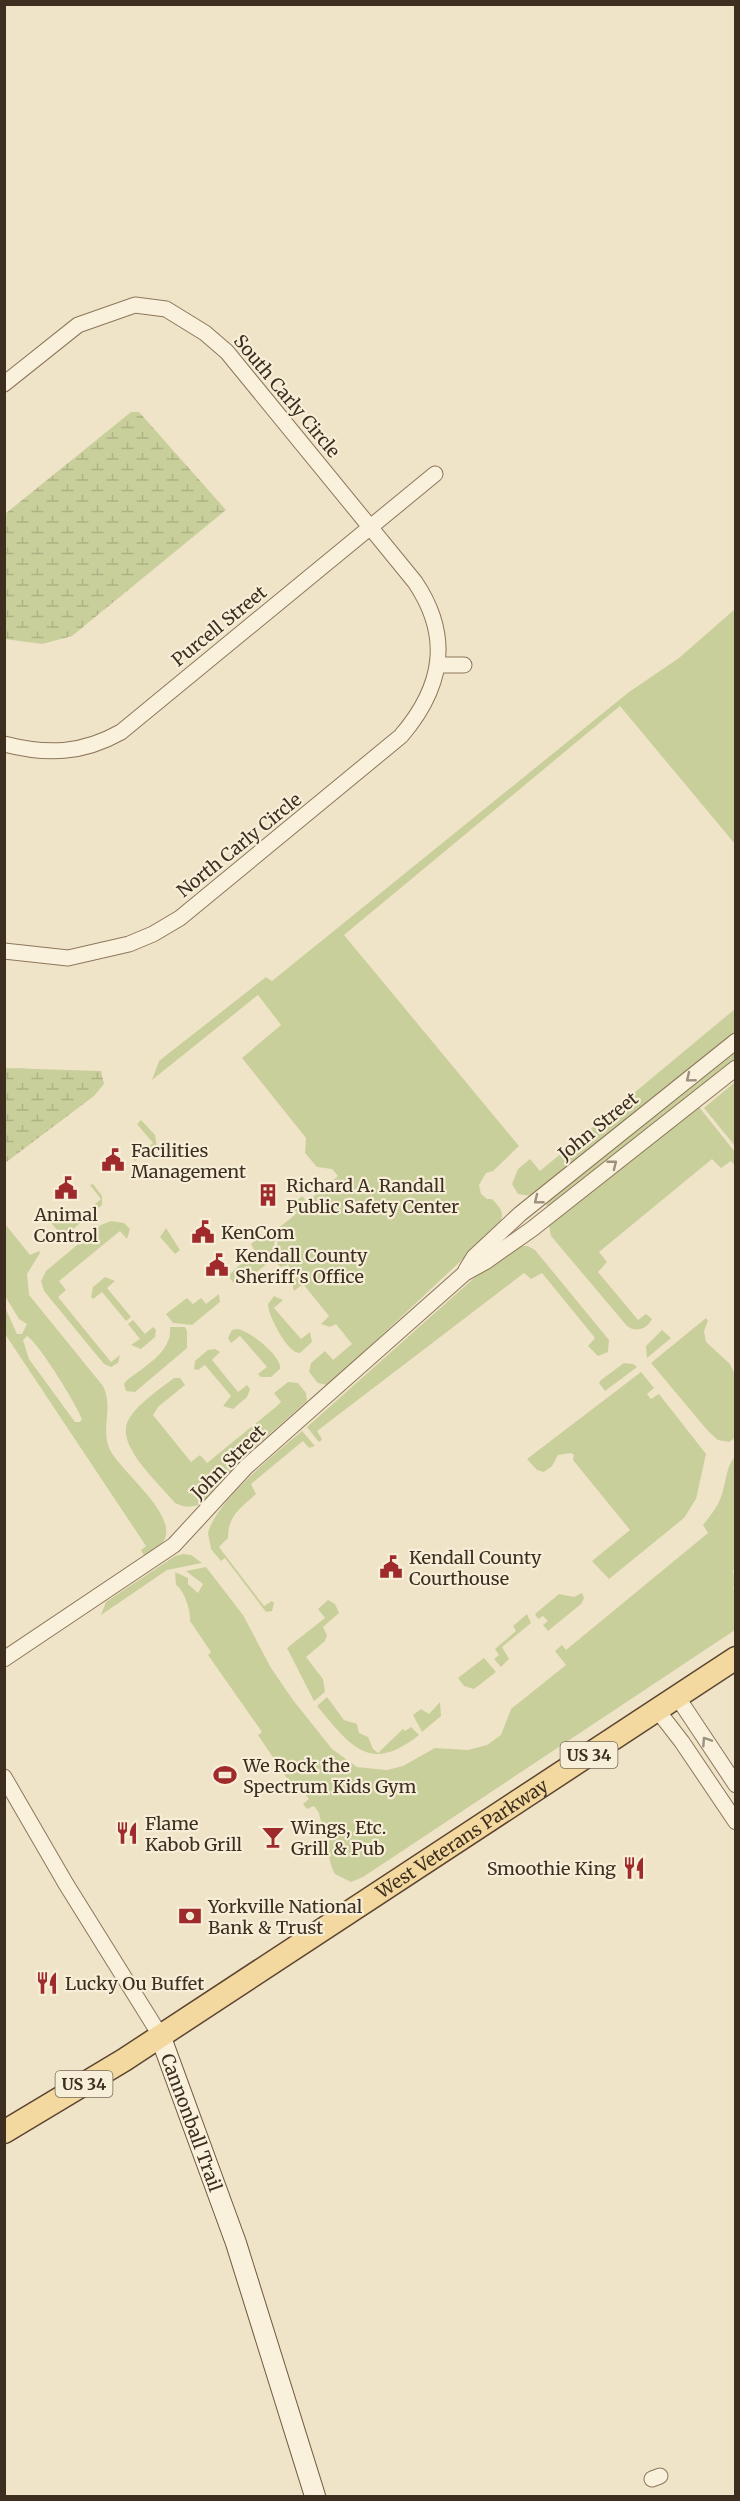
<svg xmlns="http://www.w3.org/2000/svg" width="740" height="2501" viewBox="0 0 740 2501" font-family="Merriweather,serif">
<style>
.green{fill:#c9cf9b;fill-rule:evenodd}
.wetland{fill:url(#wetland-marsh)}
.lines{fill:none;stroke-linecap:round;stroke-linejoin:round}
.street-casing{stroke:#8d765c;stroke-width:17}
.secondary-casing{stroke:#6f573f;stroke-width:22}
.primary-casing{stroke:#5b4430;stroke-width:25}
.street{stroke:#faf1dc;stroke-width:15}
.secondary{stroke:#faf1dc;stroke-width:20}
.primary{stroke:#f3d9a0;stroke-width:22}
.oneway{stroke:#9c907e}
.labels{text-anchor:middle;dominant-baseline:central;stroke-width:4.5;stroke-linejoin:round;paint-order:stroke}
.shield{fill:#f7eed8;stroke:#756857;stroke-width:1.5}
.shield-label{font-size:16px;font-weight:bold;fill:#3d2e20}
.street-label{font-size:18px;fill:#3d2e20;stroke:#f7eed8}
.poi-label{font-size:18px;fill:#3d2e20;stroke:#f7eed8;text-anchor:start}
</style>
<defs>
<pattern id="wetland-marsh" width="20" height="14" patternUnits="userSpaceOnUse" patternTransform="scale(1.5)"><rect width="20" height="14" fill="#c9cf9b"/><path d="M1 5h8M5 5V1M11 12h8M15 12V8" fill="none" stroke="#aeb285"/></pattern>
</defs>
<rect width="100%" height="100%" fill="#f0e4c8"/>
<g class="green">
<path d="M735 609V844L620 706 344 935 519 1146 493 1171 486 1173 479 1185 481 1194 487 1199H492C501 1208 506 1214 498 1226L333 1381 327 1385 318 1383 309 1372 311 1363 325 1351 333 1360 352 1344 336 1324 330 1327 321 1324 329 1316 303 1284 294 1291 292 1283 297 1277 288 1265 281 1267 274 1262 276 1259 278 1235 275 1231 297 1213 291 1206 302 1196 307 1202 321 1190 323 1193 327 1189 325 1187 338 1176 332 1169 317 1167 305 1153 306 1138 242 1058 281 1025 258 995 152 1080 159 1061 266 977 272 981 629 692 679 658Z"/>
<polygon points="735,1009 735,1035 532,1196 518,1194 512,1184 518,1169 530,1159 540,1171"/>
<polygon points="735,1050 735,1059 550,1207 545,1204"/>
<polygon points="735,1082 735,1146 704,1108"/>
<path d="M699 1107 735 1152V1166L731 1161 721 1168 712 1159 599 1252 607 1262 598 1272 638 1320 646 1314 652 1319C647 1329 636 1333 627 1326L551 1236 549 1226Z"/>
<polygon points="141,1120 155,1135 158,1153 148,1150 135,1161 133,1159 153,1143 137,1124"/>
<polygon points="93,1184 102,1196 102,1205 60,1240 53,1241 52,1238 59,1232 46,1217 55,1219 75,1209 81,1216 101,1199 90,1185"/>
<polygon points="111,1221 124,1223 130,1229 127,1239 120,1231 59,1281 66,1290 58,1297 111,1362 120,1355 118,1363 111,1367 104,1364 44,1291 41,1281 46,1271 101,1225"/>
<path d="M5 1224 30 1255 39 1251 40 1253 27 1274 29 1295 103 1386C114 1408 100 1429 110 1450 121 1472 181 1517 163 1542 159 1548 151 1552 145 1557L141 1550 146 1546 5 1334 4 1305 17 1334H22L27 1324 19 1319 5 1296ZM27 1336C38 1342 77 1405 82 1419L80 1422H75L29 1359 23 1340Z"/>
<polygon points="166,1228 180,1250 175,1254 160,1237"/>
<polygon points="269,1229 275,1235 273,1259 244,1282 233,1282 228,1276 255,1251 251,1244"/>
<polygon points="519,1246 528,1246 535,1250 609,1340 608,1352 598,1356 588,1346 595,1338 542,1273 531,1279 524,1273 317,1431 322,1439 320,1442 318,1441 307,1427 474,1278"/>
<polygon points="105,1277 115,1281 107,1288 131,1317 126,1321 102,1292 93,1299 91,1297 93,1287"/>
<polygon points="219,1294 220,1302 192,1325 173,1323 166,1314 187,1298 193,1304 201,1298 206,1304"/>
<path d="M274 1296 283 1300 274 1308 301 1339 310 1332 312 1342 300 1353C288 1354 268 1316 268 1304Z"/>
<polygon points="706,1318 708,1321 704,1331 706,1342 730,1364 735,1375 735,1438 729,1442 718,1440 708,1431 651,1363"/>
<polygon points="133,1320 145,1334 153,1327 156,1330 155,1337 141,1349 131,1345 140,1339 128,1324"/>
<path d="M170 1327H185L187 1331V1348L135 1392 126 1391 124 1384 126 1381C143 1367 173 1352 170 1327Z"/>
<path d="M237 1329C249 1330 283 1357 280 1369L271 1377H261L258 1374 267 1367 240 1336 231 1343 228 1338 232 1330Z"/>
<polygon points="662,1330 671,1338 647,1358 646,1346"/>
<polygon points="215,1349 220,1352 212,1360 238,1392 247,1385 250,1389 247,1397 233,1409 223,1406 231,1396 205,1365 198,1370 194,1369 195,1361 208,1350"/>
<polygon points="624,1363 633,1364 637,1367 605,1391 599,1383 601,1380"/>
<polygon points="641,1372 654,1388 647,1394 651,1399 659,1394 706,1454 696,1499 684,1518 609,1579 592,1561 630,1530 573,1460 574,1455 571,1453 558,1455 552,1466 544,1472 537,1470 527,1459"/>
<path d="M174 1378H180L185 1385 159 1406 153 1415 191 1462 200 1455 207 1463 277 1406 281 1402 274 1393 288 1382 298 1383 306 1393 307 1401 243 1457 204 1502C194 1508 185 1508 175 1503 160 1484 113 1444 129 1419 139 1402 159 1390 174 1378Z"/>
<path d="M302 1431 315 1446 309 1448 303 1441 251 1484 256 1494C240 1509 228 1515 228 1538L219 1547 264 1606 272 1601 274 1603 272 1611 266 1612 225 1558 221 1561 211 1549 208 1533C216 1501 276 1453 302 1431Z"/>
<path d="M735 1457 736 1569 733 1570 736 1586 733 1588 735 1591V1630L363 1877 351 1882 335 1874C328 1862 326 1842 329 1830L322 1826 319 1813 314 1806 307 1809 303 1804 309 1799 303 1792 298 1795 258 1735 262 1732 208 1655 211 1652 190 1621C191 1611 184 1590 176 1585L175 1572 188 1578V1584L198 1593 203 1584 186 1571 206 1567 243 1615 271 1668 293 1700 332 1749 357 1767 387 1770 403 1766 435 1748 468 1750 487 1745 501 1735 511 1709 566 1665 555 1651 562 1645 566 1650 708 1533 703 1525C710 1516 717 1508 721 1497 726 1485 726 1465 735 1457Z"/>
<polygon points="183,1554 191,1555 202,1563 167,1570 101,1615 106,1602 175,1556"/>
<polygon points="582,1593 584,1598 581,1604 548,1631 543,1625 548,1621 543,1616 538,1619 535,1614 559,1594 574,1597"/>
<polygon points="328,1600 335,1604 339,1613 323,1627 327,1635 325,1641 306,1657 323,1679 325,1692 314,1701 287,1648 325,1618 318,1609"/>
<polygon points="527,1614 531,1623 502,1647 509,1659 501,1667 494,1659 499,1655 495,1649 516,1631 513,1626"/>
<polygon points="484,1658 496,1672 474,1689 464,1686 458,1678"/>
<path d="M327 1697 344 1720 357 1724 359 1733 368 1737 373 1749 378 1753 403 1729 405 1731 411 1727 419 1735C369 1775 350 1745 317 1706Z"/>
<polygon points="440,1702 441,1716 422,1732 413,1715 421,1709 429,1714"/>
</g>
<g class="wetland">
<polygon points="131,412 139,412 226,510 72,636 42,644 5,639 5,514"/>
<polygon points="5,1068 101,1071 104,1084 94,1096 5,1163"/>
</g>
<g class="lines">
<g class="street-casing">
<g id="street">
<path d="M4 384 78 325 135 305 166 309 205 333 227 352 415 582C452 637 443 687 401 736L180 918 153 934 129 944 68 958 4 951"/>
<polyline points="438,665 464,665"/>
<path d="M4 744C47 755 82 754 121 732L435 474"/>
<polyline points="466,1270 474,1257 520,1214 736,1041"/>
<polyline points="4,1659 174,1545 246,1467 465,1273 485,1262 532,1229 736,1068"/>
<polyline points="678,1698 736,1785"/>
<polyline points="658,1711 682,1742 736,1822"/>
<polyline points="4,1777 66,1884 160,2035"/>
<polyline points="652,2479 660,2476"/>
</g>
</g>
<g class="secondary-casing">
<g id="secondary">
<path id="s1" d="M160 2035 236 2243 315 2496"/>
</g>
</g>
<g class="primary-casing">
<g id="primary">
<path id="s2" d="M4 2132 124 2060 736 1658"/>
</g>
</g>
<use href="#street" class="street"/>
<use href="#secondary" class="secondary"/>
<use href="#primary" class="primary"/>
</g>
<defs><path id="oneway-chevron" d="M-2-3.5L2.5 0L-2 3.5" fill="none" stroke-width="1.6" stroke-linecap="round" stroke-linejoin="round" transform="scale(1.5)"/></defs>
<g class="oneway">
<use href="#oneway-chevron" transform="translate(690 1078) rotate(141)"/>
<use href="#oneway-chevron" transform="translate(613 1164) rotate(-38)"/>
<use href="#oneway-chevron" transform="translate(538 1200) rotate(141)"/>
<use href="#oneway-chevron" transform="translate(706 1741) rotate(-124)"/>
</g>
<defs>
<g id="civic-bare" transform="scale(1.8)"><path d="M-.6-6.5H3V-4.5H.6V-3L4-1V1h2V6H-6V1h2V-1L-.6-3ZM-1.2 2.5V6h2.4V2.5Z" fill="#9e2a2b" stroke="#f7eed8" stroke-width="2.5" paint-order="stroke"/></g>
<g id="building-bare" transform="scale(1.8)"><path d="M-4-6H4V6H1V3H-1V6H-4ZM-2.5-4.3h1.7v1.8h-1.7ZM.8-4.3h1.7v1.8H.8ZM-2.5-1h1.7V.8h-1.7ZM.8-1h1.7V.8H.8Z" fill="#9e2a2b" stroke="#f7eed8" stroke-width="2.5" paint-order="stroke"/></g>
<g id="stadium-bare" transform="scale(1.8)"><path d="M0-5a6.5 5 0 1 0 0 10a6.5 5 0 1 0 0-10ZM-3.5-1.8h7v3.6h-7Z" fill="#9e2a2b" stroke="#f7eed8" stroke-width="2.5" paint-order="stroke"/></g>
<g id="restaurant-bare" transform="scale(1.8)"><path d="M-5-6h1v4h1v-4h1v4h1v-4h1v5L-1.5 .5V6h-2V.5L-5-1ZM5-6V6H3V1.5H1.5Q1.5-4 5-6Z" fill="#9e2a2b" stroke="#f7eed8" stroke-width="2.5" paint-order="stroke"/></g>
<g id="bar-bare" transform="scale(1.8)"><path d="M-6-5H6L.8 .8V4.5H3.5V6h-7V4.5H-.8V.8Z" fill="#9e2a2b" stroke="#f7eed8" stroke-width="2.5" paint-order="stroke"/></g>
<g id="bank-bare" transform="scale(1.8)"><path d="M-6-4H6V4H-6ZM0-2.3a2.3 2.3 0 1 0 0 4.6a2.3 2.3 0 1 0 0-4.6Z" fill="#9e2a2b" stroke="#f7eed8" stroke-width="2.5" paint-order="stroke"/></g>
</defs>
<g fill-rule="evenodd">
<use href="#civic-bare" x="113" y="1160"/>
<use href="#civic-bare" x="66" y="1188"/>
<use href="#building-bare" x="268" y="1195"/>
<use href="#civic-bare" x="203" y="1232"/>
<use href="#civic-bare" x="217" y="1265"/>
<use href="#civic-bare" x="391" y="1567"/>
<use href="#stadium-bare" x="225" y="1775"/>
<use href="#restaurant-bare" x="127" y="1833"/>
<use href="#bar-bare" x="273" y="1837"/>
<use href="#restaurant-bare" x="634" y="1868"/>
<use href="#bank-bare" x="190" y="1916"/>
<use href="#restaurant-bare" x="47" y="1983"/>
</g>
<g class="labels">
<g class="shield">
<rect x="560.5" y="1742" width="57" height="26" rx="4.5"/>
<rect x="55.5" y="2071" width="57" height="26" rx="4.5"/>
</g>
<g class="shield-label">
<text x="589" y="1755">US 34</text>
<text x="84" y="2084">US 34</text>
</g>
<g class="street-label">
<text transform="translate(287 396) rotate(50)">South Carly Circle</text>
<text transform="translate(219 626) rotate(-39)">Purcell Street</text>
<text transform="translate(239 845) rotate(-39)">North Carly Circle</text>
<text transform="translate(598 1126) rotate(-39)">John Street</text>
<text transform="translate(228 1462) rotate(-45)">John Street</text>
<text stroke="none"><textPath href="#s2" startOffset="544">West Veterans Parkway</textPath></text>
<text stroke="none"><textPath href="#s1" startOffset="93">Cannonball Trail</textPath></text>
</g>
<g class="poi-label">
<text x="131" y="1150">Facilities<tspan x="131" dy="21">Management</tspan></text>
<text x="286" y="1185">Richard A. Randall<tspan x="286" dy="21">Public Safety Center</tspan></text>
<text x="66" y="1214" text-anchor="middle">Animal<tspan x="66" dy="21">Control</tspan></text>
<text x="221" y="1232">KenCom</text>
<text x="235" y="1255">Kendall County<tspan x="235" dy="21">Sheriff's Office</tspan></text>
<text x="409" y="1557">Kendall County<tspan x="409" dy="21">Courthouse</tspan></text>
<text x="243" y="1765">We Rock the<tspan x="243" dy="21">Spectrum Kids Gym</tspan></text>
<text x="145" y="1823">Flame<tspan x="145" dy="21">Kabob Grill</tspan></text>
<text x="291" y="1827">Wings, Etc.<tspan x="291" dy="21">Grill &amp; Pub</tspan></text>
<text x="616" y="1868" text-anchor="end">Smoothie King</text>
<text x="208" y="1906">Yorkville National<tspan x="208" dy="21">Bank &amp; Trust</tspan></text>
<text x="65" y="1983">Lucky Ou Buffet</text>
</g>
</g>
<rect width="740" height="2501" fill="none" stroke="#3d2e20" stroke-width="12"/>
</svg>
